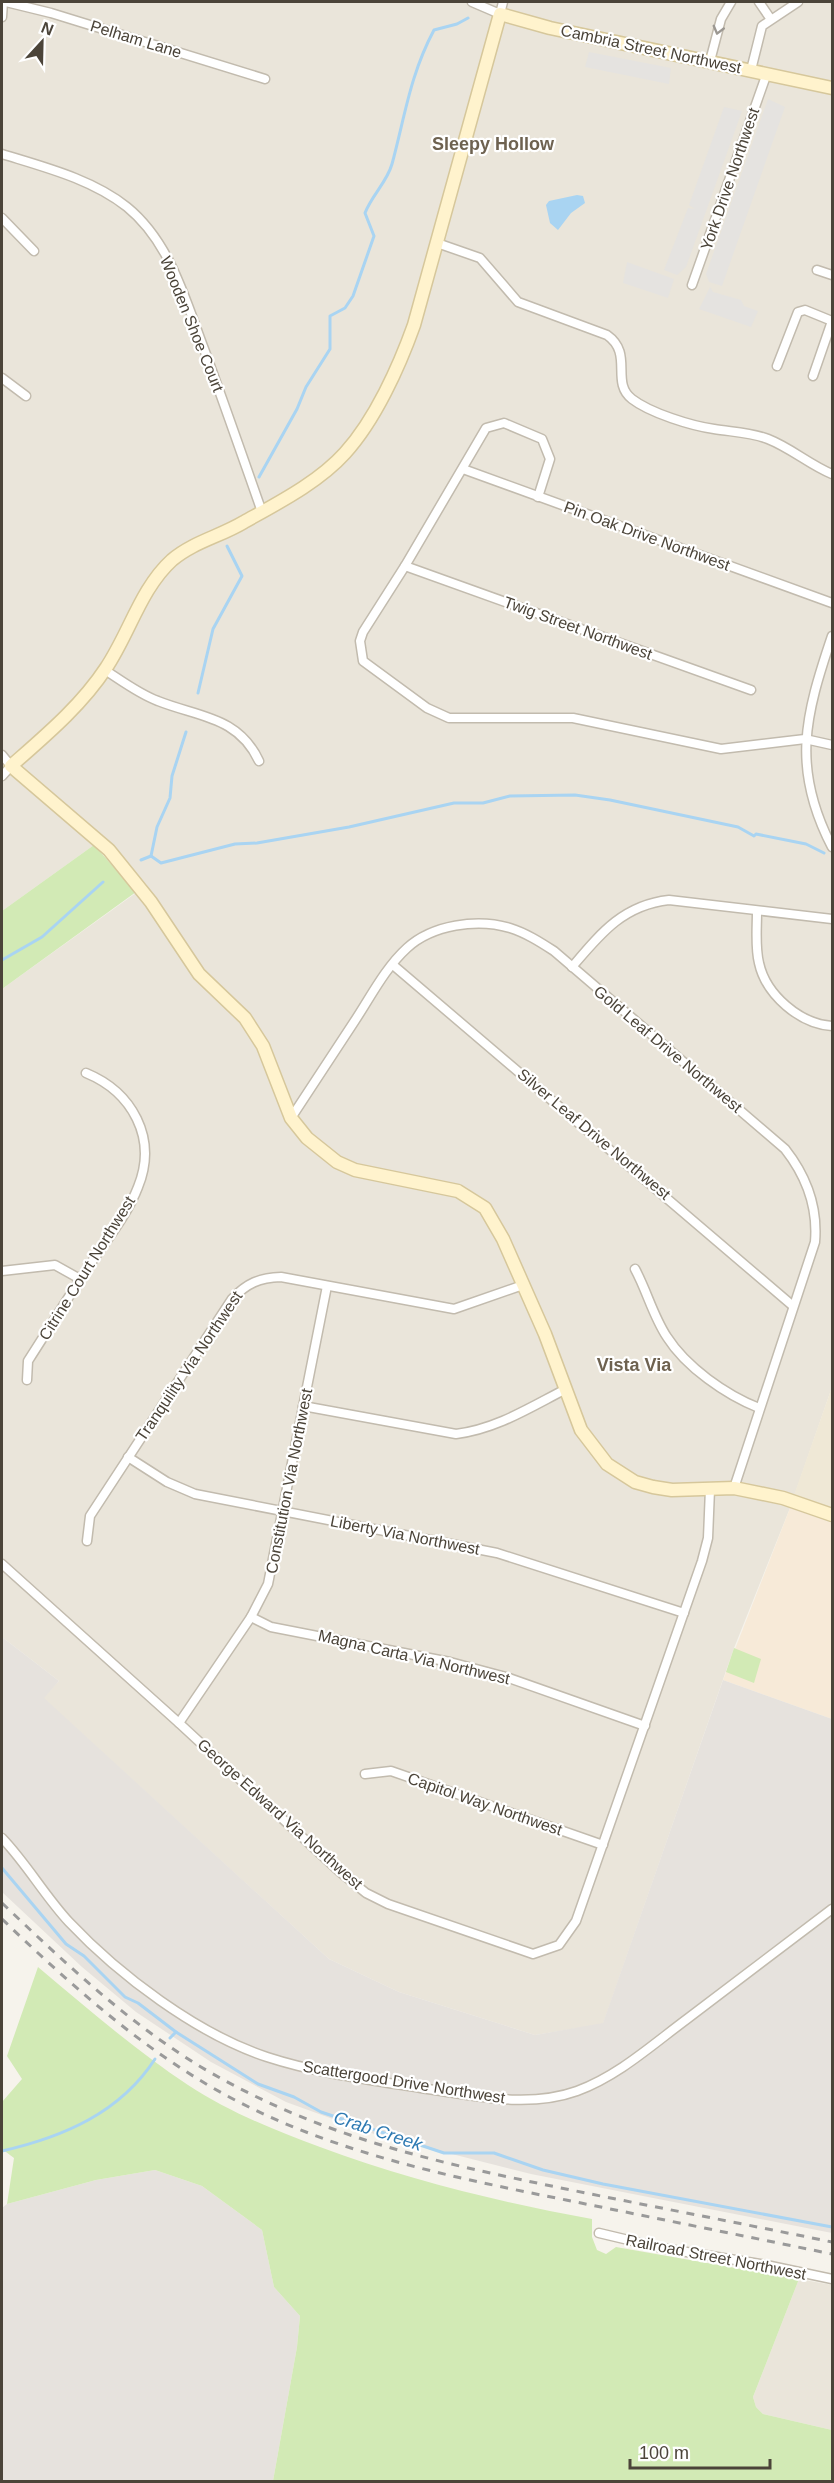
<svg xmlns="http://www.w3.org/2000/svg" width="834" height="2483" viewBox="0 0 834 2483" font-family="Arial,sans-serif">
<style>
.residential{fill:#eae5da}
.commercial{fill:#f7ead8}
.industrial{fill:#e6e2dd}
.education{fill:#efe8d6}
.green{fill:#d2eab5}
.parking{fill:#e5e3e0}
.water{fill:#a9d4f2}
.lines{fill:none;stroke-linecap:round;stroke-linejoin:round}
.stream{stroke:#a9d4f2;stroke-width:3}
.street-casing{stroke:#c2bbae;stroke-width:11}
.secondary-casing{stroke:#d6c79b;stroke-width:15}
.street{stroke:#fff;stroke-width:8}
.secondary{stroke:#fff3cd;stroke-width:12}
.rail{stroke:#9a9a9a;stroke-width:3;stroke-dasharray:8 8;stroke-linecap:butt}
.oneway{stroke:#9c9892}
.labels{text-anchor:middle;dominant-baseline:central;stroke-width:4.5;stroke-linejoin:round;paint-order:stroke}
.street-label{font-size:16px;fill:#4b4439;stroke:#fff}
.neighbourhood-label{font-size:18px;font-weight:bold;fill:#6e6250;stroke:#fff}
.water-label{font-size:18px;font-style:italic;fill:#2e7ab2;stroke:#fff}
</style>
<rect width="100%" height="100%" fill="#f6f3ec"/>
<g class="residential">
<polygon points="2,2 832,2 832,1387 790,1508 734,1648 603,2024 535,2035 399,1992 329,1959 43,1698 59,1681 2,1637 2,989 147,885 103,835 94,845 2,911"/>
<polygon points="799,2279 832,2285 832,2430 763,2414 756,2407 753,2397"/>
</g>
<polygon class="commercial" points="790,1508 832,1523 832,1719 723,1680"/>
<g class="industrial">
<polygon points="2,1637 59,1681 44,1698 329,1959 399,1992 535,2035 603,2023 723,1680 832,1719 832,2233 531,2174 377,2135 286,2102 211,2062 136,2012 82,1967 2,1892"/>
<polygon points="155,2170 202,2186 262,2230 274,2287 300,2316 297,2347 273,2481 2,2482 2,2208 7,2204 96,2180"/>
</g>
<polygon class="education" points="832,1387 832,1509 794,1495"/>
<g class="green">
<polygon points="94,845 136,892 2,989 2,911"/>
<polygon points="734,1648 761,1659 754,1683 726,1672"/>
<path d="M38 1967C87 2008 135 2050 188 2085 229 2112 274 2130 320 2147 409 2180 499 2202 592 2219V2237L597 2250 606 2254 616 2247 799 2279 753 2397 756 2407 763 2414 832 2430V2481H273L297 2347 300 2316 274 2287 262 2230 202 2186 155 2170 96 2180 7 2204 14 2158 2 2149V2102L22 2079 7 2056Z"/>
</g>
<g class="parking">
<polygon points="589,52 671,68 669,84 585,67"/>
<polygon points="768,99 785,107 722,286 709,282 706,274"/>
<polygon points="724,107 742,111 686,267 677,275 664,270 688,208 695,209 689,205"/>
<polygon points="627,262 674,279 668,298 623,283"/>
<polygon points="710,287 713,292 741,300 744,306 758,311 751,327 699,309"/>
</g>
<polygon class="water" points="577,195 583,196 585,203 571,213 558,230 550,223 546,205 549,201"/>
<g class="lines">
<g class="stream">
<path d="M259 477 297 409 306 387 330 349V316L345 308 353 296 374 236 365 213C372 195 387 182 392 164 405 116 410 75 434 30L457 24 468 18"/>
<polyline points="198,693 213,629 242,576 227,546"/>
<polyline points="151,856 161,863 235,844 257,843 349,827 454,803 483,803 510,796 575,795 610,800 738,827 754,836 756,834 806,844 824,853"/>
<polyline points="151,856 157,827 170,798 172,776 186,732"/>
<polyline points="141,860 151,856"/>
<polyline points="2,960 42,937 103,882"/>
<polyline points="2,1868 66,1944 84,1956 125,1997 138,2003 176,2032 258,2084 294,2097 321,2112 444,2153 494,2153 543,2170 603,2184 832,2227"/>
<polyline points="170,2038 176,2032"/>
<path d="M2 2151C63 2137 120 2113 155 2059"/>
</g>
<g class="street-casing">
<g id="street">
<polyline points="6,2 51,13 265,79"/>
<polyline points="472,2 500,14 503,2"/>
<polyline points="759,2 770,18"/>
<polyline points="2,17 3,2"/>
<polyline points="710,61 721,19 731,2"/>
<polyline points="751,70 762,26 798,2"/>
<path d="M2 154C44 167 92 179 127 207 170 242 185 299 204 349 224 403 243 458 262 512"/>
<polyline points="2,218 34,251"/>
<path d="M437 243 480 258 518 302 607 335C634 354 610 382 632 399 650 413 692 426 714 429 732 432 750 432 768 439 791 448 810 465 832 474"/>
<polyline points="817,270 832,275"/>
<polyline points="692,285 767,73"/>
<polyline points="777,366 798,312 805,310 832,321"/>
<polyline points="813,376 832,321"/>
<polyline points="2,378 26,396"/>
<polyline points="463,469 832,603"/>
<polyline points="538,497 550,459 542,439 504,423 486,428 405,566 363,632 360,641 363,661 427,708 449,718 573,718 721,749 805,739 832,745"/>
<polyline points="405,566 751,690"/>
<path d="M832 636C805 716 791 768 832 847"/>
<path d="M105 670C122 681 139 694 158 701 198 717 238 716 259 761"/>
<polyline points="2,755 11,766 2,776"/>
<path d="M757 912C757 928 755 947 759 963 766 995 800 1024 832 1026"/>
<polyline points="393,965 793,1306"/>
<path d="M572 967C600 934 623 905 669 900L832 919"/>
<path d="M291 1118C312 1086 333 1054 354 1022 370 998 385 968 407 948 432 925 477 918 510 928 526 933 540 942 554 951L785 1149C807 1177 818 1207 815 1242L734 1488"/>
<path d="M635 1269C647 1291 653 1316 667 1337 686 1367 726 1395 759 1408"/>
<polyline points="2,1271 55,1265 80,1279"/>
<path d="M27 1380 28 1361C48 1330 67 1299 87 1269 104 1243 127 1216 138 1187 158 1138 132 1092 86 1073"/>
<path d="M303 1406 456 1434C496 1429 529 1408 564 1390"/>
<polyline points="128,1457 167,1482 195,1494 497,1553 684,1613"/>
<path d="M87 1541 90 1516 232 1299C247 1283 259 1278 281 1277L454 1309 523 1285"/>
<polyline points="2,1564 179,1723 340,1872 366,1893 388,1904 533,1954 559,1945 576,1921 702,1561 708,1538 710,1489"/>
<polyline points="251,1617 271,1627 450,1662 506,1677 645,1726"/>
<polyline points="179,1723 251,1617 268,1584 327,1286"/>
<polyline points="365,1774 391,1771 603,1845"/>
<path d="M2 1838C27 1864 44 1895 69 1922 119 1975 197 2034 267 2057 316 2073 370 2080 421 2088 471 2095 527 2109 577 2091 618 2076 652 2045 687 2019 736 1982 784 1945 832 1909"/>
<polyline points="599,2233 662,2248 766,2265 832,2279"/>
</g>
</g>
<g class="secondary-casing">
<path id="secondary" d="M832 88 550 28 500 14 414 325C399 367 375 420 345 453 319 482 278 503 244 522 221 536 193 542 172 560 141 588 129 634 106 668 81 706 45 736 11 766L109 850 151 902 199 974 245 1018 263 1046 291 1118 307 1138 337 1162 355 1170 458 1191 485 1208 503 1239 545 1334 581 1430 607 1464 635 1482 653 1487 672 1490 734 1488 783 1498 832 1515"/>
</g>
<use href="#street" class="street"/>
<use href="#secondary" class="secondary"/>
<g class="rail">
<path d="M2 1903C64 1962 127 2022 201 2067 319 2137 434 2162 566 2189 655 2207 744 2224 832 2242"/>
<path d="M2 1919C73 1987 146 2053 233 2099 338 2154 451 2177 566 2200 655 2218 744 2236 832 2254"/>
</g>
</g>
<defs><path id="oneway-chevron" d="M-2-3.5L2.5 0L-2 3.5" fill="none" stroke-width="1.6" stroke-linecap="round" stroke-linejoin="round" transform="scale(1.5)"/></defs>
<use class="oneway" href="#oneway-chevron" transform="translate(718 30) rotate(105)"/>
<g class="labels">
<g class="street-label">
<text transform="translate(136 39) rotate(17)">Pelham Lane</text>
<text transform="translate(651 49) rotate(12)">Cambria Street Northwest</text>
<text transform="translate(730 179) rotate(-71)">York Drive Northwest</text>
<text transform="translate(192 324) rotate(68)">Wooden Shoe Court</text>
<text transform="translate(647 536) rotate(20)">Pin Oak Drive Northwest</text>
<text transform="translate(578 628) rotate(20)">Twig Street Northwest</text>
<text transform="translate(668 1049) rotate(40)">Gold Leaf Drive Northwest</text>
<text transform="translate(594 1134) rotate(40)">Silver Leaf Drive Northwest</text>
<text transform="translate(87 1268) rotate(-58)">Citrine Court Northwest</text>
<text transform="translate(189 1366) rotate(-56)">Tranquility Via Northwest</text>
<text transform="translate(289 1481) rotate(-79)">Constitution Via Northwest</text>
<text transform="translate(405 1535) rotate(11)">Liberty Via Northwest</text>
<text transform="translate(414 1657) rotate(13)">Magna Carta Via Northwest</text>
<text transform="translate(485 1804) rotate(19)">Capitol Way Northwest</text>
<text transform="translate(280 1814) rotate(42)">George Edward Via Northwest</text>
<text transform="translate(404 2082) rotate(9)">Scattergood Drive Northwest</text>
<text transform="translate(716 2257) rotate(11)">Railroad Street Northwest</text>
</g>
<g class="neighbourhood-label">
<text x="493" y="144">Sleepy Hollow</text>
<text x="634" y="1365">Vista Via</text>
</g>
<g class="water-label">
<text transform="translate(378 2131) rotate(18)">Crab Creek</text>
</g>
</g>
<rect width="834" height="2483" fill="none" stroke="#4b4439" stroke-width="6"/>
<g transform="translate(42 42) rotate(22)" stroke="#ffffff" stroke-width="4.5" paint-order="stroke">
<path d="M0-4.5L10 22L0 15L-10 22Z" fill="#4b4439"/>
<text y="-9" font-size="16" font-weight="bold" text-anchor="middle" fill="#4b4439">N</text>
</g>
<path d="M630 2459v9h140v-9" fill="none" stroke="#4b4439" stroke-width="3"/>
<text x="639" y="2459" font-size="18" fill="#4b4439" stroke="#ffffff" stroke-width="4.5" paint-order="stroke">100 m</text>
</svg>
